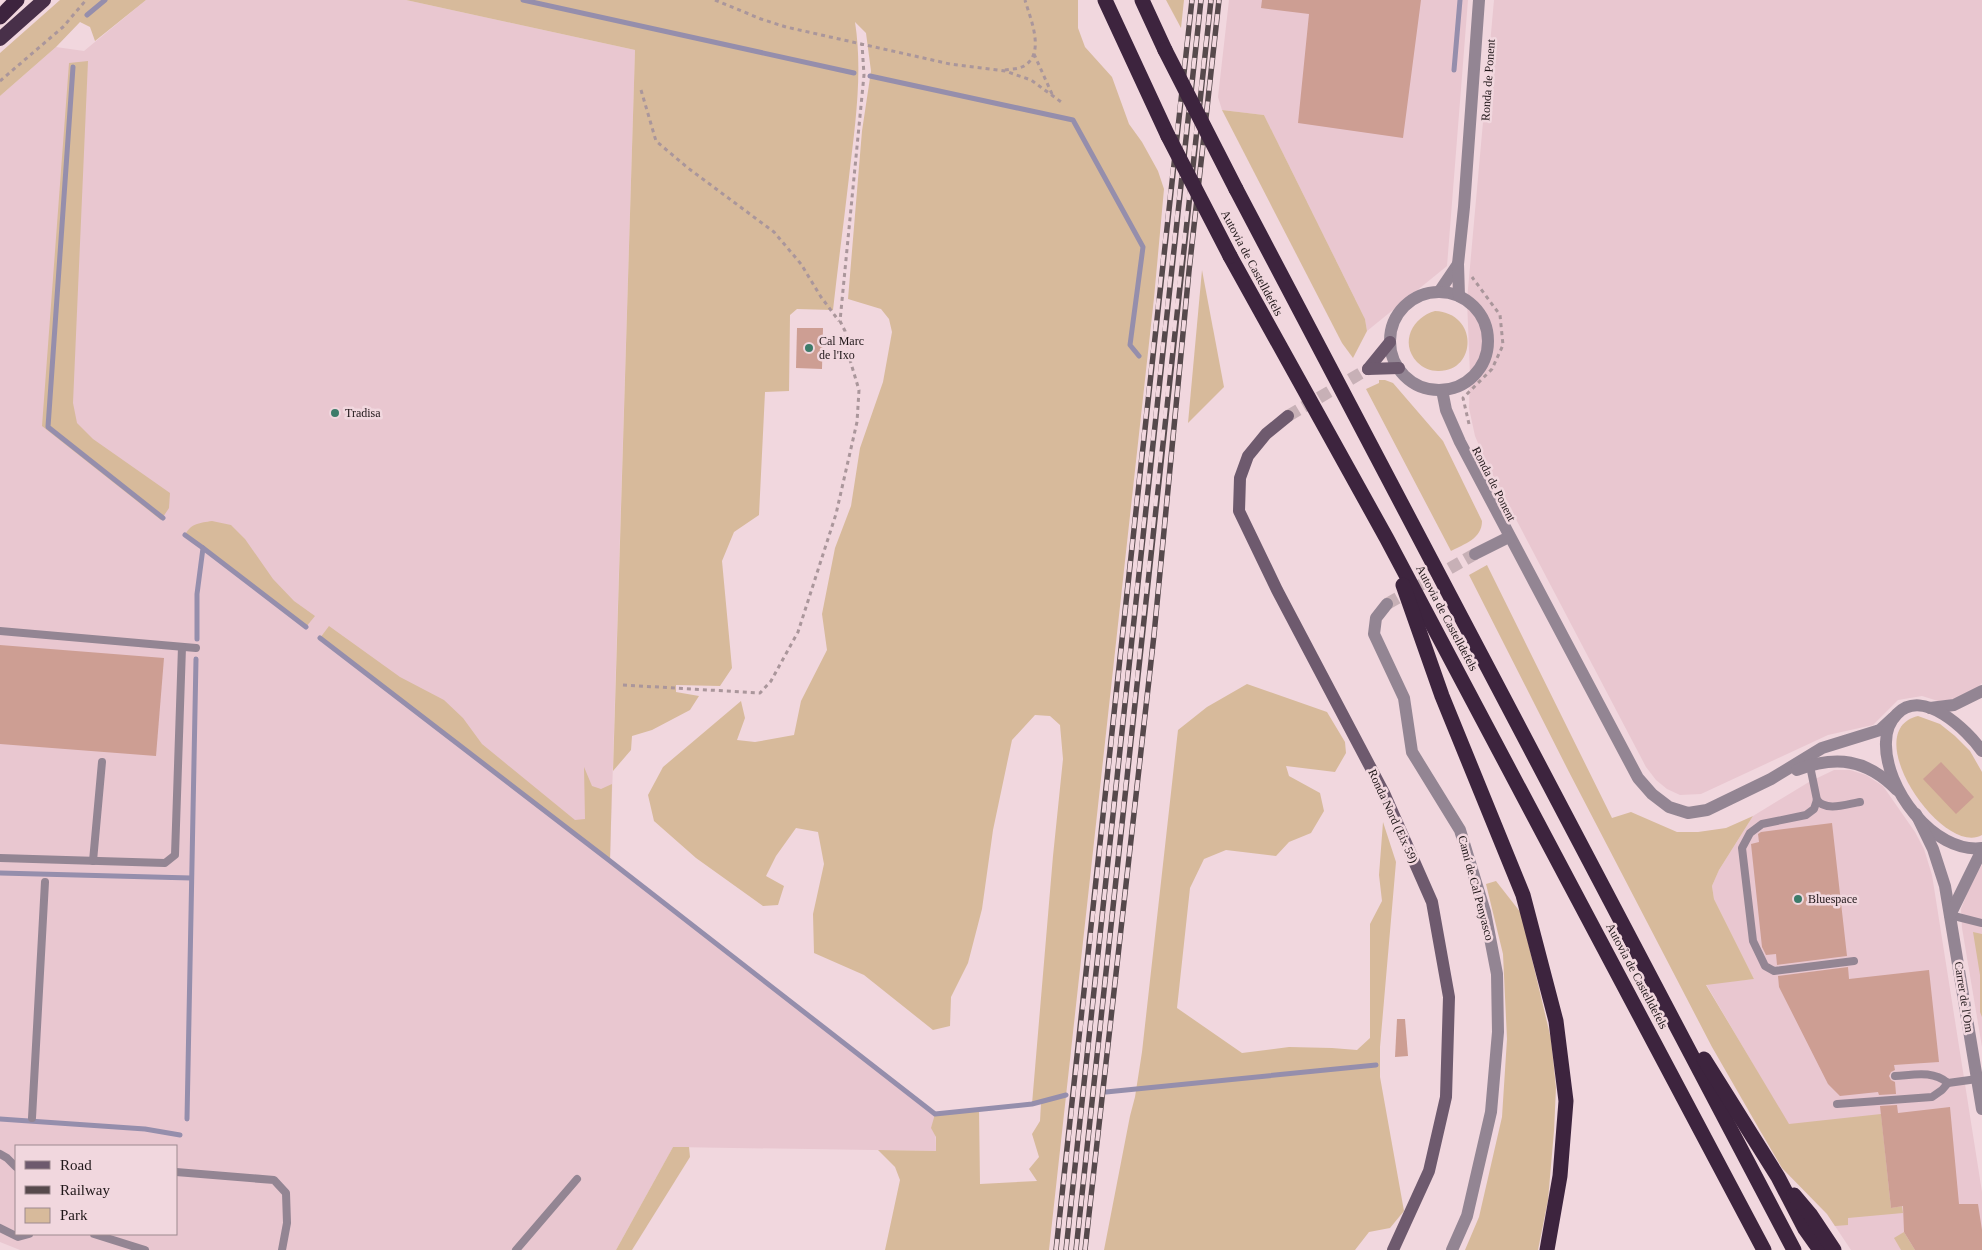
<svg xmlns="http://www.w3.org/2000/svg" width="1982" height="1250" viewBox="0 0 1982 1250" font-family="Georgia,serif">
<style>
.built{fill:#e9c7d0;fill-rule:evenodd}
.green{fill:#d7ba9b}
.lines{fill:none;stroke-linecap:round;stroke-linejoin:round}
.stream{stroke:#958eac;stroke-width:5}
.building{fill:#cd9e93}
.minor-tunnel{stroke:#c7b0b6;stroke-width:12;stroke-dasharray:12 6;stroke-linecap:butt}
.secondary-tunnel{stroke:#c7b0b6;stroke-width:12;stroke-dasharray:12 6;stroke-linecap:butt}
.path{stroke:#aa969b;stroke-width:3;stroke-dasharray:4 4;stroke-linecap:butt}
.service{stroke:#938593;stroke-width:8}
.minor{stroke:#938593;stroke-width:12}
.secondary{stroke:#6e5a6e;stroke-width:12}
.trunk{stroke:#483049;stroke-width:14}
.motorway{stroke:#3d243e;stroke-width:15}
.rail-casing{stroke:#56494c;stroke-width:5.5}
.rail{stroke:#f1d7de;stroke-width:4;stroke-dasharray:11;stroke-linecap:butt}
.motorway-bridge{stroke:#3d243e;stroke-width:15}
.poi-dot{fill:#3d7c6a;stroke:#f1d7de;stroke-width:2}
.labels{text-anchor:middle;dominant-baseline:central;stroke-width:5;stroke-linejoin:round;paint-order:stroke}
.street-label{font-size:12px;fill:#1f1618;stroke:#f1d7de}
.poi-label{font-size:12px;fill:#1f1618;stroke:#f1d7de;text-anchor:start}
</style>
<rect width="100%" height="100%" fill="#f1d7de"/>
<g class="built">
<path d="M146 0H406L635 50 610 860 935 1114 936 1151 673 1147 616 1250H20L0 1242V96L56 47 84 51ZM16 1146H176V1234H16Z"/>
<polygon points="1229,0 1468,0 1447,266 1367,331 1365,319 1264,115 1222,110 1218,97"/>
<polygon points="1494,0 1982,0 1982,683 1974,691 1956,699 1938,701 1922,696 1898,700 1873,725 1828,735 1701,794 1680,795 1667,789 1656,780 1646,767 1486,462 1475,436 1469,408 1470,375 1467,300"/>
<polygon points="1834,770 1850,770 1866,775 1883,786 1915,832 1924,849 1932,875 1982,1192 1982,1250 1851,1250 1827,1214 1782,1168 1758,1127 1788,1124 1706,984 1754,979 1714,899 1712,886 1719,870 1753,816 1809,782"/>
<polygon points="1982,865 1982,1047 1962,928 1961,909 1973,878"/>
</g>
<g class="green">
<polygon points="60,0 146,0 95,41 90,27 80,22 56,47 0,96 0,53"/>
<path d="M406 0H1078V28L1085 47 1112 77 1129 124 1142 142 1158 171 1164 189 1154 298 1049 1250H885L900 1180 895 1167 878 1150 936 1151V1137L931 1128 935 1114 979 1109 980 1184 1037 1181 1029 1169 1039 1157 1032 1134 1040 1121 1041 1103 1032 1104 1053 856 1063 759 1060 725 1050 716 1035 715 1012 740 993 830 982 909 968 963 951 997 950 1026 933 1030 864 975 814 953 813 914 824 864 818 832 796 828 776 856 766 876 784 886 778 905 763 906 696 858 654 821 648 795 663 767 741 701 745 718 737 740 755 742 794 735 801 701 827 650 822 614 835 548 851 506 860 448 883 382 892 332 889 319 881 309 848 299 862 131 871 71 866 33 855 22C863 73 855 126 849 177 844 221 838 265 833 310L797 309 790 315 789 391 765 392 759 515 734 532 722 561 732 668 720 686 676 685V692L699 696 690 710 652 730 632 736 631 750 613 771 635 50Z"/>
<polygon points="1166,0 1184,0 1181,28"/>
<polygon points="88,61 73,403 77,423 93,439 170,493 169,508 161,520 42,426 69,63"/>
<polygon points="1222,110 1264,115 1365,319 1367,331 1353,358 1342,343"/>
<polygon points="1202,270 1224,387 1188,423"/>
<path d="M1435 311C1479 313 1477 372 1438 371 1430 371 1423 368 1417 362 1399 342 1413 317 1435 311Z"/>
<path d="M1379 380H1385L1393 383 1443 441 1482 521C1482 539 1464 544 1451 551L1366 389 1379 383Z"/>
<path d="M212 521 231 525 245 539 273 579 294 601 315 616 306 627 185 535C191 523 200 523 212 521Z"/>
<polygon points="1487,565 1612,818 1631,812 1677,832 1698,832 1726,828 1753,816 1719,870 1712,886 1714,899 1754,979 1706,985 1789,1124 1881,1114 1891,1208 1902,1206 1903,1213 1848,1218 1848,1225 1835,1226 1827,1214 1782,1168 1758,1127 1712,1047 1569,772 1469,575"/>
<polygon points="329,626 400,677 444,700 463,718 482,744 575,820 585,819 584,767 592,786 601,789 612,784 610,861 320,638"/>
<polygon points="1247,684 1327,712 1345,742 1346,753 1335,772 1286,766 1289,776 1320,793 1324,811 1311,833 1289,842 1276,856 1226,850 1204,859 1190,888 1177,1008 1242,1053 1289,1047 1332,1048 1357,1050 1370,1038 1370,924 1382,901 1379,875 1383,822 1396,862 1380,1047 1380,1077 1404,1211 1390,1228 1369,1232 1355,1250 1104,1250 1130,1116 1135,1097 1142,1052 1178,730 1207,707"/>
<path d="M1918 716 1940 724 1955 736 1970 751 1982 772V835C1943 858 1856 731 1918 716Z"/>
<polygon points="1496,881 1521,913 1551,1039 1556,1088 1554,1131 1548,1200 1538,1250 1465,1250 1479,1217 1502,1117 1507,1039 1503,954 1486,884"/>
<polygon points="1973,932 1982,934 1982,1017 1980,1012 1980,975"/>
<polygon points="673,1147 689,1147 690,1157 632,1250 616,1250"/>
<polygon points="1904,1232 1915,1250 1901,1250 1894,1238"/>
</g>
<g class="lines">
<g class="stream">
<polyline points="523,0 854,73"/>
<polyline points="87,15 105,0"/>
<polyline points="73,67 48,427 163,518"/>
<polyline points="1454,70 1460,0"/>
<polyline points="870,76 1073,120 1143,247 1130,345 1139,356"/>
<polyline points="185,535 203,548 197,594 197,639"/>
<polyline points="203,548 306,627"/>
<polyline points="320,638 610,861 935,1114 1032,1104 1066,1095"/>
<polyline points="0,873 191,878"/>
<polyline points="1106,1092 1376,1065"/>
<polyline points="0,1119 145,1129 180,1135"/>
<polyline points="187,1119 196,659"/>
</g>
</g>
<g class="building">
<polygon points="1262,0 1421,0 1403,138 1298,123 1309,14 1261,8"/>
<polygon points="797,328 823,328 822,369 796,368"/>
<polygon points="0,645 164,658 156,756 0,744"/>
<polygon points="1941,762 1974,797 1956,814 1923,779"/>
<polygon points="1832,823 1847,956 1777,965 1776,954 1766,955 1762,947 1751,844 1759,842 1758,834 1761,832"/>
<polygon points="1848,967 1849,979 1929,970 1939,1062 1894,1065 1895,1070 1891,1072 1889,1076 1891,1080 1895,1082 1896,1094 1879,1095 1878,1092 1840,1096 1828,1084 1779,987 1778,976"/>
<polygon points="1397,1019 1405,1019 1408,1056 1395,1057"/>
<polygon points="1897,1105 1898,1113 1950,1107 1959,1204 1978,1204 1982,1230 1982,1250 1915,1250 1904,1232 1903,1206 1891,1208 1880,1106"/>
</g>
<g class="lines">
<polyline class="minor-tunnel" points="1387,604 1475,554"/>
<polyline class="secondary-tunnel" points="1288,416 1368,369"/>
<g class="path">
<polyline points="715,0 761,19 786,27 950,64 1005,71 1031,80 1064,104"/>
<polyline points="1034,54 1052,94"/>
<path d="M1005 70C1011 69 1019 69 1024 66 1046 53 1030 18 1025 0"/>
<polyline points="0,81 63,27 86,0"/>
<polyline points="641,90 656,141 688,168 774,232 801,264 821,297 839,321"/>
<polyline points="1469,424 1463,398 1492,369 1503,345 1500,315 1472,277"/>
<polyline points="623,685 760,693 771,681 798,632 836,514 857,422 859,390 850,360 845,331 840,321 864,75 862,44"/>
</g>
<g class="service">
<polyline points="0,631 196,648"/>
<polyline points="1810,766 1817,800 1814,809 1806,815 1762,824 1750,833 1742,848 1753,941 1765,966 1774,971 1854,961"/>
<path d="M1817 800C1826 812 1847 804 1860 802"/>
<polyline points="0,858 165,863 175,855 182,647"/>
<polyline points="93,861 102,762"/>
<polyline points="1950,915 1982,923"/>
<path d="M1895 1076C1914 1075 1932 1070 1948 1083L1977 1079"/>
<polyline points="1837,1104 1932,1097 1942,1090 1948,1083"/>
<polyline points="32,1118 45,882"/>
<polyline points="0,1154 7,1158 16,1167"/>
<polyline points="176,1172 274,1180 286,1193 287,1223 282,1250"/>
<polyline points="0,1228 18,1237 29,1234"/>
<polyline points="94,1234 145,1250"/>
<polyline points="516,1250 577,1179"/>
</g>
<g class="minor">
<polyline points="1439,292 1458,264"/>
<circle cx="1439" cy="341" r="49"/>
<polyline points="1459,296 1458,264 1464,207 1479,0"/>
<polyline points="1442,390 1446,410 1460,442 1638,778 1652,794 1669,807 1688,813 1707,810 1771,779 1822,748 1880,730 1893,718"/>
<polyline points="1475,554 1509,537"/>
<polyline points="1387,604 1376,618 1374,634 1404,698 1412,752 1460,830 1485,912 1497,974 1498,1032 1491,1112 1467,1216 1452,1250"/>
<polyline points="1930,708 1954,705 1982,691"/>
<path d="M1982 751C1967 730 1923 687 1897 714 1890 721 1886 732 1886 742 1884 787 1933 854 1982 848"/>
<path d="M1797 770C1836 755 1867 759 1897 790"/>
<polyline points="1916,814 1933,849 1945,886 1982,1109"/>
<polyline points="1950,915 1982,850"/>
</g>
<g class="secondary">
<polyline points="1368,369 1390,342"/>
<polyline points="1368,369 1399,368"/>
<polyline points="1288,416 1266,434 1248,456 1240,478 1239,511 1277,590 1384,793 1432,902 1449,997 1446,1097 1429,1171 1393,1250"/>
</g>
<polyline class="trunk" points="0,39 44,0"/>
<g class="motorway">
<polyline points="1105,0 1168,136"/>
<polyline points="1142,0 1165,50"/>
<polyline points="0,17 17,0"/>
<polyline points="1236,189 1794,1250"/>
<polyline points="1230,256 1387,539 1764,1250"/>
<polyline points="1403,585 1442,696 1523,895 1556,1021 1566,1101 1560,1176 1547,1250"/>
<polyline points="1704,1059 1778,1177 1805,1229 1820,1250"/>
<polyline points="1794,1195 1810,1214 1834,1250"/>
</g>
<g class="rail-casing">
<g id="rail">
<path d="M1056 1250C1103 834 1144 416 1192 0"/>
<path d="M1066 1250C1112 833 1154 416 1201 0"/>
<path d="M1076 1250C1122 833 1163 416 1211 0"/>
<polyline points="1085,1250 1154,635 1189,271 1219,0"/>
</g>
</g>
<use href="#rail" class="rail"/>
<g class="motorway-bridge">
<polyline points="1165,50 1236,189"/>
<polyline points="1168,136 1230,256"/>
</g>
</g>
<g class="poi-dot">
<circle cx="809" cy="348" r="5"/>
<circle cx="335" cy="413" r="5"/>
<circle cx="1798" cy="899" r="5"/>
</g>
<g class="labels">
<g class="street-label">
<text transform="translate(1488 80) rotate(-86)">Ronda de Ponent</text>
<text transform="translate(1252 263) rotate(62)">Autovia de Castelldefels</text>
<text transform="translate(1494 484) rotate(63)">Ronda de Ponent</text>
<text transform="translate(1447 618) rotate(62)">Autovia de Castelldefels</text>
<text transform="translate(1393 816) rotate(65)">Ronda Nord (Eix 59)</text>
<text transform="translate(1476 888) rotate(75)">Camí de Cal Penyasco</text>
<text transform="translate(1637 976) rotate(62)">Autovia de Castelldefels</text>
<text transform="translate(1964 997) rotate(81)">Carrer de l'Om</text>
</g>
<g class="poi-label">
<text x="819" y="341">Cal Marc<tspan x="819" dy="14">de l'Ixo</tspan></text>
<text x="345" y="413">Tradisa</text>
<text x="1808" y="899">Bluespace</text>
</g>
</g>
<rect x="15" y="1145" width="162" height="90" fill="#f1d7de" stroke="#9d8a8f"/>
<rect x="25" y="1161" width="25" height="8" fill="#6e5a6e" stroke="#9d8a8f"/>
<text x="60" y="1170" font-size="15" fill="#1f1618">Road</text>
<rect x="25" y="1186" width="25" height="8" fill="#56494c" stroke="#9d8a8f"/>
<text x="60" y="1195" font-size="15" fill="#1f1618">Railway</text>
<rect x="25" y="1208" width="25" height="15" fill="#d7ba9b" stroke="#9d8a8f"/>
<text x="60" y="1220" font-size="15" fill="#1f1618">Park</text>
</svg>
